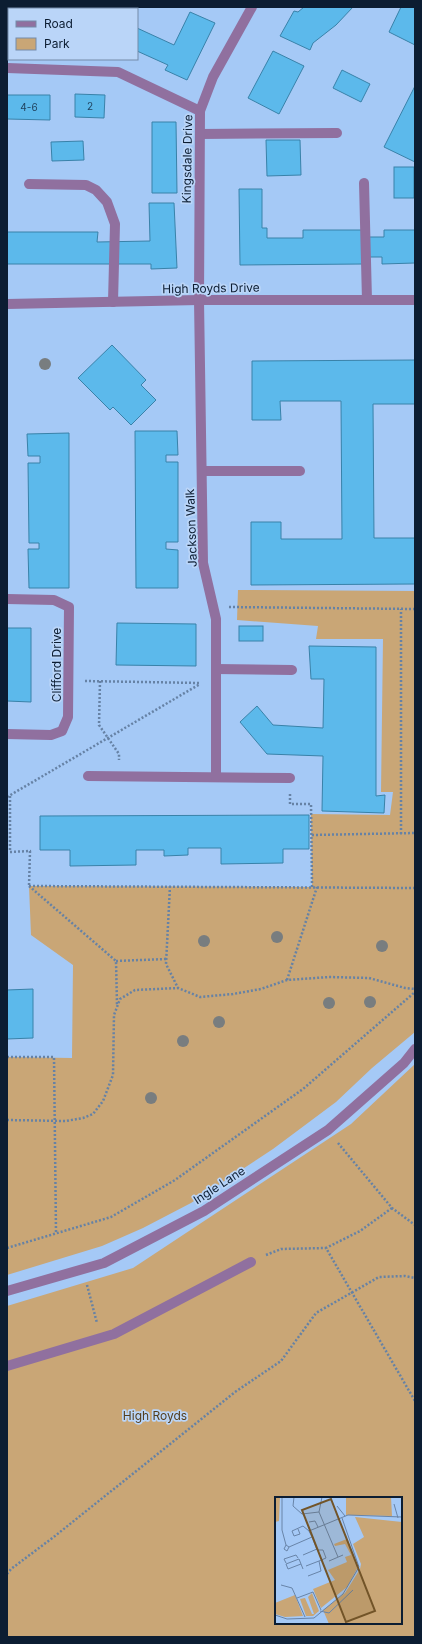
<svg xmlns="http://www.w3.org/2000/svg" width="422" height="1644" viewBox="0 0 422 1644" font-family="Inter,sans-serif">
<style>
.green{fill:#c9a676;fill-rule:evenodd}
.building{fill:#5cb9eb;stroke:#3982a9}
.lines{fill:none;stroke-linecap:round;stroke-linejoin:round}
.path{stroke:#6682a5;stroke-width:2.5;stroke-dasharray:2 2;stroke-linecap:butt}
.minor{stroke:#90709f;stroke-width:10}
.tree{fill:#787d7f}
.labels{text-anchor:middle;dominant-baseline:central;stroke-width:3.5;stroke-linejoin:round;paint-order:stroke}
.number-label{font-size:10px;fill:#204460}
.street-label{font-size:12px;fill:#0c1d32;stroke:#bad5f8}
.park-label{font-size:12px;fill:#543e1d;stroke:#bad5f8}
.inset-road{fill:none;stroke:#6884a8;stroke-width:1}
.view{fill:#725428;fill-opacity:0.15;stroke:#725428;stroke-width:2}
.inset-edge{fill:none;stroke:#0c1d32;stroke-width:2}
</style>
<rect width="100%" height="100%" fill="#a5c9f6"/>
<g class="green">
<polygon points="238,590 415,591 415,1032 372,1068 336,1102 273,1149 191,1203 143,1228 102,1246 7,1275 7,1057 72,1058 73,965 31,935 29,886 312,887 311,814 390,815 393,792 381,792 383,639 316,639 318,626 237,620"/>
<path d="M415 1064V1637H7V1306L133 1268 351 1124ZM276 1498H401V1623H276Z"/>
</g>
<g class="building">
<polygon points="39,7 74,7 73,9 38,9"/>
<polygon points="304,7 353,7 336,25 313,43 310,50 280,36 294,11 298,12"/>
<polygon points="401,7 415,7 415,45 389,32"/>
<polygon points="190,12 215,23 187,80 165,70 168,65 137,51 137,28 174,45"/>
<polygon points="273,51 304,66 279,114 248,98"/>
<polygon points="342,70 370,84 361,102 333,88"/>
<polygon points="415,86 415,162 384,147"/>
<polygon points="75,94 105,95 104,118 75,117"/>
<polygon points="7,95 50,95 50,120 7,119"/>
<polygon points="152,122 176,122 177,193 152,193"/>
<polygon points="266,140 300,140 301,175 267,176"/>
<polygon points="83,141 84,160 52,161 51,142"/>
<rect x="394" y="167" width="20" height="31"/>
<polygon points="239,189 262,189 262,228 267,228 267,238 303,238 303,230 363,230 363,237 384,237 384,230 415,230 415,263 382,264 382,257 363,257 363,264 240,265"/>
<polygon points="149,203 174,203 177,268 151,269 151,264 7,264 7,232 98,232 97,242 150,241"/>
<polygon points="112,345 146,380 141,385 156,400 131,425 113,407 110,410 78,378"/>
<polygon points="415,360 415,404 373,404 374,538 415,538 415,584 251,585 251,522 281,522 281,539 342,539 341,401 280,401 281,420 252,420 252,361"/>
<polygon points="135,431 177,431 178,455 166,455 166,462 178,462 178,542 166,542 166,549 178,550 178,588 136,588"/>
<polygon points="69,433 69,588 29,588 28,549 39,549 39,543 29,543 28,463 40,463 40,456 28,456 27,434"/>
<polygon points="117,623 196,624 196,666 116,665"/>
<rect x="239" y="626" width="24" height="15"/>
<polygon points="7,628 31,628 31,702 7,701"/>
<polygon points="309,646 376,647 376,796 385,795 384,813 322,811 323,756 267,754 240,722 257,706 273,725 323,728 324,679 311,679"/>
<polygon points="309,815 309,849 283,849 283,863 221,864 221,848 188,848 188,855 164,856 164,850 136,850 136,865 70,866 70,850 40,850 40,816"/>
<polygon points="33,989 33,1038 7,1039 7,990"/>
</g>
<g class="lines">
<g class="path">
<polyline points="229,607 415,609"/>
<polyline points="85,681 200,683"/>
<polyline points="100,681 99,725 119,754 119,760"/>
<polyline points="290,794 290,804 311,804 312,887"/>
<polyline points="10,796 10,852 30,851 29,886"/>
<polyline points="7,797 200,684"/>
<polyline points="401,834 401,609"/>
<polyline points="312,835 415,833"/>
<polyline points="29,886 415,888"/>
<polyline points="29,886 116,961 117,1005"/>
<polyline points="170,886 166,964 178,988 200,997 233,994 261,989 287,980 329,977 369,978 405,988 415,989"/>
<polyline points="116,961 166,959"/>
<polyline points="287,980 317,887"/>
<polyline points="7,1057 54,1057 56,1232"/>
<polyline points="7,1120 66,1121 83,1118 93,1114 103,1101 113,1075 114,1015 120,999 135,990 178,988"/>
<polyline points="338,1143 392,1208 415,1225"/>
<polyline points="392,1208 360,1231 326,1248 415,1401"/>
<polyline points="7,1248 111,1217 175,1180 303,1089 415,992"/>
<polyline points="266,1255 281,1249 326,1248"/>
<polyline points="87,1285 97,1323"/>
<polyline points="7,1574 11,1569 55,1536 235,1392 281,1361 316,1313 379,1277 405,1276 415,1278"/>
</g>
<g class="minor">
<polyline points="7,68 118,72 200,111"/>
<polyline points="200,134 337,133"/>
<polyline points="364,183 367,300"/>
<polyline points="29,184 86,185 96,190 107,202 115,224 113,302"/>
<polyline points="7,304 199,300 415,300"/>
<polyline points="202,471 300,471"/>
<polyline points="7,599 54,600 69,607 68,717 62,731 51,735 7,734"/>
<polyline points="216,669 292,670"/>
<polyline points="88,776 290,778"/>
<polyline points="216,777 216,619 203,563 199,300 200,111 213,77 252,7"/>
<polyline points="7,1291 104,1263 204,1211 328,1130 404,1063 415,1049"/>
<polyline points="7,1366 114,1334 251,1262"/>
</g>
</g>
<g class="tree">
<circle cx="45" cy="364" r="6"/>
<circle cx="277" cy="937" r="6"/>
<circle cx="204" cy="941" r="6"/>
<circle cx="382" cy="946" r="6"/>
<circle cx="370" cy="1002" r="6"/>
<circle cx="329" cy="1003" r="6"/>
<circle cx="219" cy="1022" r="6"/>
<circle cx="183" cy="1041" r="6"/>
<circle cx="151" cy="1098" r="6"/>
</g>
<g class="labels">
<g class="number-label">
<text x="90" y="106">2</text>
<text x="29" y="107">4-6</text>
</g>
<g class="street-label">
<text transform="translate(187 159) rotate(-89)">Kingsdale Drive</text>
<text transform="translate(211 288) rotate(-1)">High Royds Drive</text>
<text transform="translate(191 528) rotate(-92)">Jackson Walk</text>
<text transform="translate(56 665) rotate(-90)">Clifford Drive</text>
<text transform="translate(219 1185) rotate(-33)">Ingle Lane</text>
</g>
<g class="park-label">
<text x="155" y="1415">High Royds</text>
</g>
</g>
<g transform="translate(275 1497)">
<rect width="127" height="127" fill="#a5c9f6"/>
<path d="M0 0H5L4 24 0 25ZM71 0H116L117 19 71 18ZM80 20 127 25V127H54L48 113 70 96 85 72 86 67 78 47 89 40ZM72 42 83 70 72 90 46 111 38 92 60 83 53 73 72 65 70 60 76 58 70 47 60 49 59 47ZM37 96 44 114 38 119H31L25 102 30 101 37 117H39L33 100ZM20 98 28 119 10 120 0 117V106Z" fill="#c9a676"/>
<path class="inset-road" d="M7 0V33L11 48 14 50 12 54 9 52 11 48M19 0 18 9 27 17 44 15M47 0 44 15 63 60M119 7 123 21M62 9 70 19M34 25 40 24 43 30M23 32 25 37 19 39 17 34 28 29 34 34M14 50 37 40 34 34 73 18 127 20M28 58 42 52M54 64 68 58M11 66 9 62 21 58 23 61M26 67 13 72 11 67 24 62 28 72M31 69 44 64M33 79 46 74 44 64 51 61 48 53H42L37 40M6 88 17 91 30 120M22 101 38 95 46 113M45 114 54 116 78 93M0 118 12 122 39 121M39 121 68 97 84 70 67 21"/>
<path class="view" d="M56 2 100 114 71 125 27 13Z"/>
<rect width="127" height="127" class="inset-edge"/>
</g>
<rect width="422" height="1644" fill="none" stroke="#0c1d32" stroke-width="16"/>
<rect x="8" y="8" width="130" height="52" fill="#bad5f8" stroke="#748ba9"/>
<rect x="16" y="21" width="20" height="6" fill="#90709f" stroke="#748ba9"/>
<text x="44" y="28" font-size="12" fill="#0c1d32">Road</text>
<rect x="16" y="38" width="20" height="12" fill="#c9a676" stroke="#748ba9"/>
<text x="44" y="48" font-size="12" fill="#0c1d32">Park</text>
</svg>
